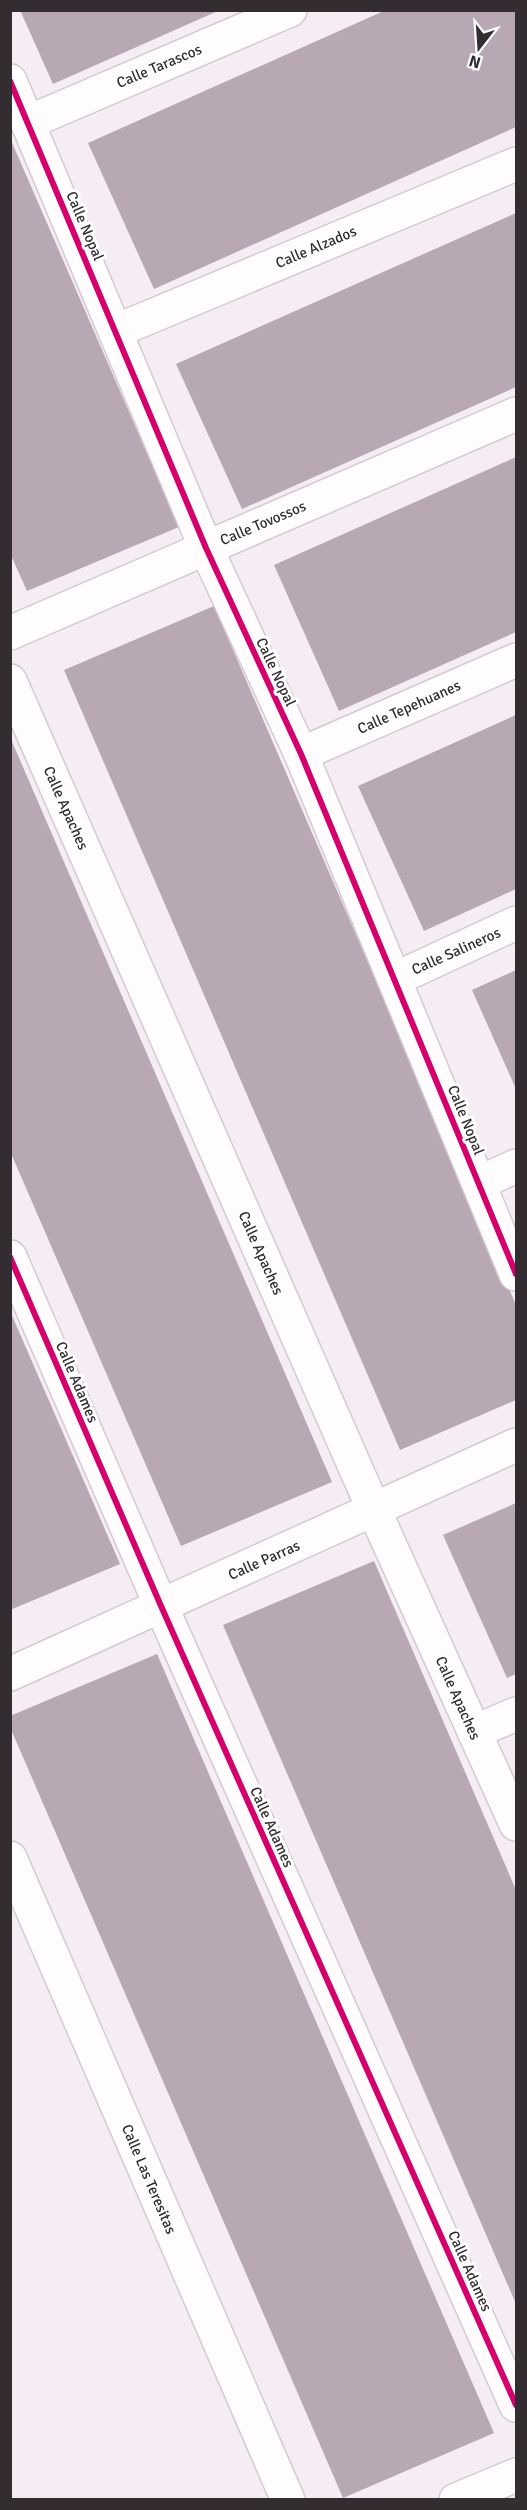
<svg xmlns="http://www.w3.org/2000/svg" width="527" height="2510" viewBox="0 0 527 2510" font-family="Signika,sans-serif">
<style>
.building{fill:#b7a8b3}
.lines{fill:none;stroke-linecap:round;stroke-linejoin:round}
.street-casing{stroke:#d2cbd0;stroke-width:36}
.secondary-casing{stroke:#d2cbd0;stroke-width:36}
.street{stroke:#fefcfd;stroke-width:33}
.secondary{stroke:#fefcfd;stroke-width:33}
.cycleway-casing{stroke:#fff;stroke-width:10}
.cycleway{stroke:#d6006c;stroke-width:6}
.labels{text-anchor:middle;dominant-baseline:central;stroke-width:6;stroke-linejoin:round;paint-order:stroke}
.street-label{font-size:15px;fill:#332d32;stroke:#fff}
</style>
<rect width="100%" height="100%" fill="#f6ecf3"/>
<g class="building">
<polygon points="20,10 220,10 53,84"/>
<polygon points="386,10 516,10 516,127 154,289 88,143"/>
<polygon points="10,138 179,527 27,591 10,553"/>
<polygon points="516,213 516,387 242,509 176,364"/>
<polygon points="516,457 516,632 339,711 274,565"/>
<polygon points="214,606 516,1305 516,1400 400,1450 64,670"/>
<polygon points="516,715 516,889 424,931 358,786"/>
<polygon points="10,737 332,1482 181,1546 10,1151"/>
<polygon points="516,970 516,1089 472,990"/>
<polygon points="10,1311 120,1564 10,1610"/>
<polygon points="516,1503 516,1674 507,1678 443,1535"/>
<polygon points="374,1561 516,1890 516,2304 223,1625"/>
<polygon points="157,1654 494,2433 343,2498 10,1727 10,1716"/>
</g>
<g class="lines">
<g class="street-casing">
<g id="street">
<polyline points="10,81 206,548 301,754 516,1274"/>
<polyline points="29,122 290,10"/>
<polyline points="116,331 516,164"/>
<polyline points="10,633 516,414"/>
<polyline points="10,681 374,1510 516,1824"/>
<polyline points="301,754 516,660"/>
<polyline points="395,979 516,923"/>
<polyline points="479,1183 516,1166"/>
<polyline points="10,1257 161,1606 516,2405"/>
<polyline points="10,1674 516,1445"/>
<polyline points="474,1732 516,1714"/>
<polyline points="456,2500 516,2475"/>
</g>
</g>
<g class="secondary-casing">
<polyline id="secondary" points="10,1858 288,2500"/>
</g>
<use href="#street" class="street"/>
<use href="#secondary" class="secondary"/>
<g class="cycleway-casing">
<g id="cycleway">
<polyline points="10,81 206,548 301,754 516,1274"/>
<polyline points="10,1257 161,1606 516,2405"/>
</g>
</g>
<use href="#cycleway" class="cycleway"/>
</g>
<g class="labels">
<g class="street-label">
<text transform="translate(159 66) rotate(-23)">Calle Tarascos</text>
<text transform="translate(85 226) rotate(67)">Calle Nopal</text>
<text transform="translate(316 247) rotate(-23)">Calle Alzados</text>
<text transform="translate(263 523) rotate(-23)">Calle Tovossos</text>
<text transform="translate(276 672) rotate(65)">Calle Nopal</text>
<text transform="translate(409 707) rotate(-24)">Calle Tepehuanes</text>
<text transform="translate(66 808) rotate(66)">Calle Apaches</text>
<text transform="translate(456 951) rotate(-24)">Calle Salineros</text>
<text transform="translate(466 1120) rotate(68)">Calle Nopal</text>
<text transform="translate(261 1253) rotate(66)">Calle Apaches</text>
<text transform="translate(77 1382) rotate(67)">Calle Adames</text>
<text transform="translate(264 1560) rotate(-24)">Calle Parras</text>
<text transform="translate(458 1698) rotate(66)">Calle Apaches</text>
<text transform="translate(272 1827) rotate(66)">Calle Adames</text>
<text transform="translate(149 2179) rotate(67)">Calle Las Teresitas</text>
<text transform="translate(470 2271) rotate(66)">Calle Adames</text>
</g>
</g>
<rect width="527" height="2510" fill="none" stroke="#332d32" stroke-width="24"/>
<g transform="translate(479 48) rotate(197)" stroke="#ffffff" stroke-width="4.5" paint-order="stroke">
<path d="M0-4.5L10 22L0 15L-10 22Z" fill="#332d32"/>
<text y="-9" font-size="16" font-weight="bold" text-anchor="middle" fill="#332d32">N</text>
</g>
</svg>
